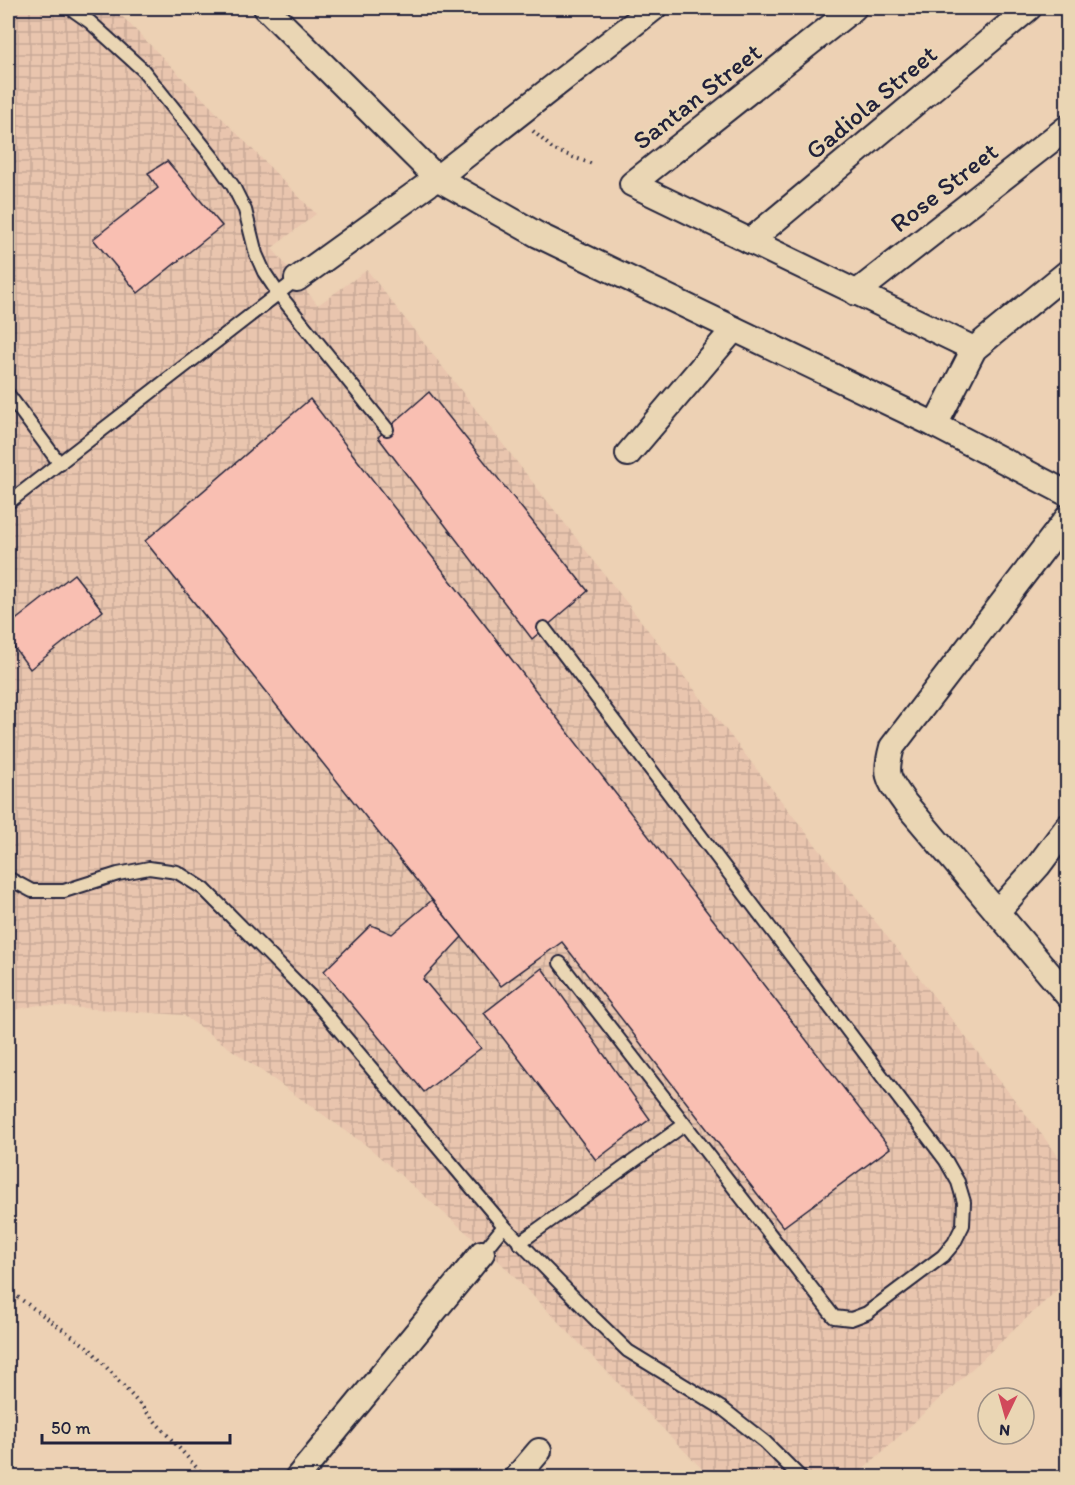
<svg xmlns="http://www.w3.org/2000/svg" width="1075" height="1485" viewBox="0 0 1075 1485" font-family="Itim,sans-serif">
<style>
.industrial{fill:url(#industrial-grid)}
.building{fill:#f9bfb2;stroke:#22223b;stroke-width:1.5}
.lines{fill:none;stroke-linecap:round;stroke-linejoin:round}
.service-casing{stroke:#22223b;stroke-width:16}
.minor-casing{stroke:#22223b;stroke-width:28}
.path{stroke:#22223b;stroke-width:4;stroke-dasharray:1.5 4.5;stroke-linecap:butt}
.service{stroke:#ead6b4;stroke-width:12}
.minor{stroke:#ead6b4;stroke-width:24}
.labels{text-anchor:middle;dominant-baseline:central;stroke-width:4.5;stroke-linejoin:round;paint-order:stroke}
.street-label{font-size:26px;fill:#22223b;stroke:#ead6b4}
</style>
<defs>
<pattern id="industrial-grid" width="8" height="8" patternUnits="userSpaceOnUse" patternTransform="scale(1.5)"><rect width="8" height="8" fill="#e9c5ae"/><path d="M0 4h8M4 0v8" fill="none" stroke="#c8a997"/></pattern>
</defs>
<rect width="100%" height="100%" fill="#edd1b4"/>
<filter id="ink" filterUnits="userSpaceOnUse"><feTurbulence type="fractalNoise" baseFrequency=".0167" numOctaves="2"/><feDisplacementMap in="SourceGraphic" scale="12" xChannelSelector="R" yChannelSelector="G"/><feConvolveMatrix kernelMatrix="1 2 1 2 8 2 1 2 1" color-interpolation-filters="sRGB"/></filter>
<g filter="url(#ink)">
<polygon class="industrial" points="8,8 114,8 316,214 272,248 318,305 367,270 1067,1167 1067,1281 855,1477 710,1477 494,1256 475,1240 367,1146 183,1015 39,1005 8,1011"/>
<g class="building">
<polygon points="167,161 222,226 138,293 93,239 158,188 148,173"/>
<polygon points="429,392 588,591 532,639 378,437"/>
<polygon points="310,399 890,1148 783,1227 562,942 501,986 145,541"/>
<polygon points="74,574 103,611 30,669 8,639 8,626"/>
<polygon points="432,900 462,937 423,979 481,1048 424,1092 324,971 371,925 392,934"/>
<polygon points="542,968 650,1119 596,1160 484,1013"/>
</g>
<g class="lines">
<g class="service-casing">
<g id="service">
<polyline points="70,8 90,22 143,70 214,159 233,186 245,210 256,254 264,272 278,293 387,429"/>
<polyline points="8,394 60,464"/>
<polyline points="8,503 297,279"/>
<polyline points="544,628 946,1161 958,1182 964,1202 963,1225 954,1243 943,1256 867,1313 851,1319 834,1317 560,963"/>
<polyline points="8,878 32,891 64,891 118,874 149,868 177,872 204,889 314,1000 504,1226 593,1317 628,1351 723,1409 765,1442 801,1478"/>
<polyline points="519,1243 684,1125"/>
<polyline points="482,1253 504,1226"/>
</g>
</g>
<g class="minor-casing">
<g id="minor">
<polyline points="266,8 437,178 538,235 935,425 1068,494"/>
<polyline points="854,8 632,184 974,349"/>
<polyline points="750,241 1029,8"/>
<polyline points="297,279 437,178 654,8"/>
<polyline points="856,293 1068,127"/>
<polyline points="935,425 974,349 1068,272"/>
<polyline points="628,454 734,329"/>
<path d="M1068 517 892 747C884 776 888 779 905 803L1068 996"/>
<polyline points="997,912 1038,866 1068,826"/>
<polyline points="297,1478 482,1253"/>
<polyline points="516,1478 539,1451"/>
</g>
</g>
<g class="path">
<polyline points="533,131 554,150 595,165"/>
<polyline points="8,1290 90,1349 206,1478"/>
</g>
<use href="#service" class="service"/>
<use href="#minor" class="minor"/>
</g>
</g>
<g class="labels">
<g class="street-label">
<text transform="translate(697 96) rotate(-38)">Santan Street</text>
<text transform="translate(871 102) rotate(-40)">Gadiola Street</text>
<text transform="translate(944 187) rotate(-38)">Rose Street</text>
</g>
</g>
<rect width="1075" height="1485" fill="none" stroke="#ead6b4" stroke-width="30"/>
<rect x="15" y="15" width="1045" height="1455" fill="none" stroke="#22223b" stroke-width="2" filter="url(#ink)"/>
<g transform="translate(1006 1416) rotate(185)"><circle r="28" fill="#ead6b4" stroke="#9a8e84" stroke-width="1.5"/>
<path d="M0-4.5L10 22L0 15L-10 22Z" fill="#d1495b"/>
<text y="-9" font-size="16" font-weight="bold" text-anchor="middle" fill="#22223b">N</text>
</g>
<path d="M42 1434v9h188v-9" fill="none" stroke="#22223b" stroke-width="3"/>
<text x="51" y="1434" font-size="18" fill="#22223b" stroke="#ead6b4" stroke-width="4.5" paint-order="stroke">50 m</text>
</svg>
